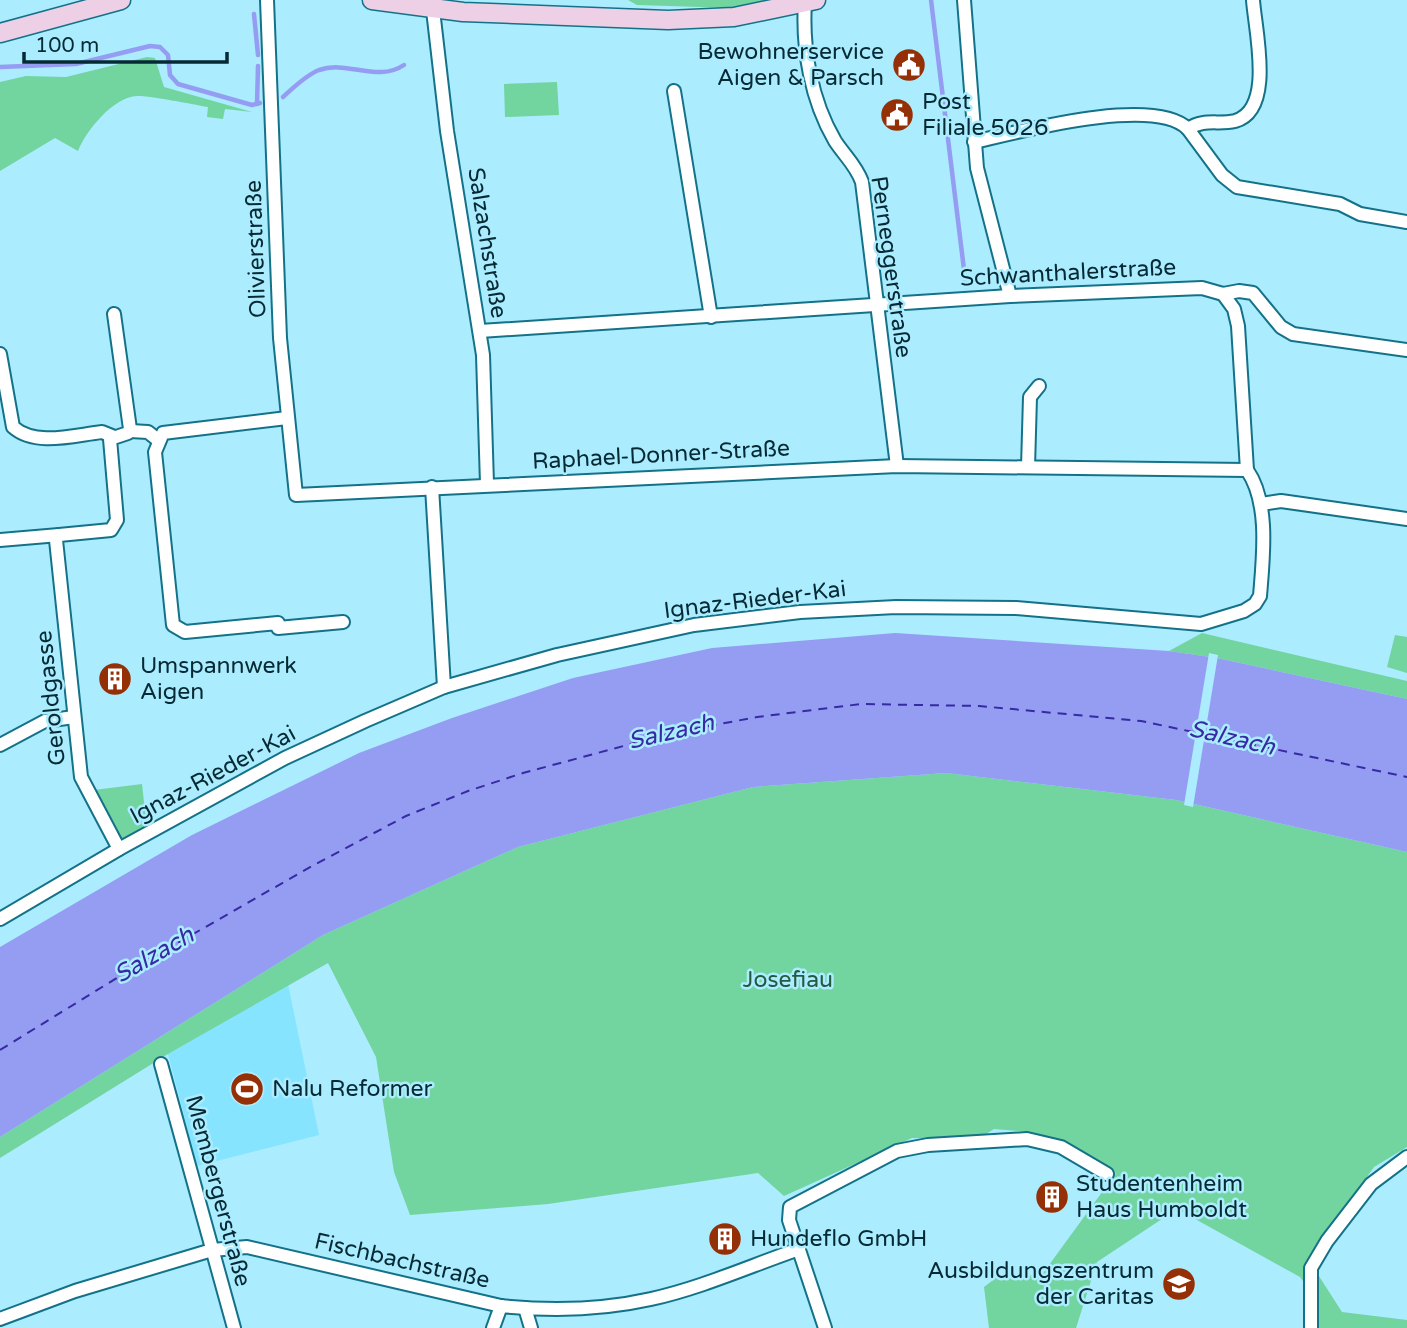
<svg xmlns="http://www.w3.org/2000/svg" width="1407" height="1328" viewBox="0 0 1407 1328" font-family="'Varela Round',sans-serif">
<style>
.built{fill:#86e4ff}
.green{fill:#72d49f}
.water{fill:#949df2}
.pier{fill:#abecff}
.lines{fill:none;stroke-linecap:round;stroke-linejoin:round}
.stream{stroke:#949df2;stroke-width:4.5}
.ferry{stroke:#372aa3;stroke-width:2;stroke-dasharray:9 7;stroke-linecap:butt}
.street-casing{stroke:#147288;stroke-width:16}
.secondary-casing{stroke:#147288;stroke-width:21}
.street{stroke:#fff;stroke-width:12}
.secondary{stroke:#edcfe6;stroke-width:18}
.labels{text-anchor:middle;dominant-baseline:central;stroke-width:5;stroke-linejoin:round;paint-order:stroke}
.poi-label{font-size:23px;fill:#062a34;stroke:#abecff;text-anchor:start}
.street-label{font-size:23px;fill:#062a34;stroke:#abecff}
.park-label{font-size:23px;fill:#245a3e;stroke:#abecff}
.water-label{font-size:24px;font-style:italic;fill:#372aa3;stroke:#abecff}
</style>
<rect width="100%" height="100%" fill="#abecff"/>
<polygon class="built" points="288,984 319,1135 197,1166 168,1054"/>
<g class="green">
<polygon points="628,0 776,0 731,8 637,5"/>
<path d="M147 57 155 58 164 87 252 112 225 109 223 119 207 117 208 107C190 104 153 96 137 96 113 97 86 131 78 151L55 138 0 171V82L26 76 66 77Z"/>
<polygon points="557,82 559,115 505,117 504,84"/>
<polygon points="1202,633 1407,681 1407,699 1217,658 1169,651"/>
<polygon points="1395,635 1407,637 1407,673 1387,667"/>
<polygon points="946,773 1176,800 1407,852 1407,1147 1374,1167 1308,1259 1342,1312 1407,1320 1407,1328 1319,1328 1319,1303 1300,1277 1177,1209 1097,1262 1076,1328 989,1328 984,1287 1001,1274 1041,1276 1116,1173 1032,1132 994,1129 978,1139 912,1138 784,1196 758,1173 548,1204 410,1215 394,1172 376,1057 328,963 168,1054 0,1158 0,1137 323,935 518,847 753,787"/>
<polygon points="142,784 147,829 123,840 119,838 94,790"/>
</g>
<polygon class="water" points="895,633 1169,651 1217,658 1407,699 1407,852 1176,800 946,773 753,787 518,847 323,935 0,1137 0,947 192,835 359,753 452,718 573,678 712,648"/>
<polygon class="pier" points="1209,653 1218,655 1193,807 1184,805"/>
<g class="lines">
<g class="stream">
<polyline points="931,0 966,286"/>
<polyline points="254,14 258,55"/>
<polyline points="0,67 76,64 150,46 160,47 168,55 170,75 178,84 252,105 260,103"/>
<path d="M283 97C293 88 306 75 319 70 348 60 377 83 404 65"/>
<polyline points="257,104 258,66"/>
</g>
<polyline class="ferry" points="0,1050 120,976 312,866 406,816 468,791 523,773 672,733 757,717 861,704 979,706 1141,721 1407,777"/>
<g class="street-casing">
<g id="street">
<polyline points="267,0 280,338 296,495 897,466 1247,470"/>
<polyline points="964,0 977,168 1010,296"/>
<path d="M805 2C802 49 811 100 835 141 844 155 856 165 862 182L897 466"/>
<polyline points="433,10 447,131 483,355 487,484"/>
<polyline points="674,91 711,317"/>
<polyline points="1188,129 1222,175 1237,187 1340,204 1360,214 1407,222"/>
<path d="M974 142C1018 132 1154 95 1188 129 1204 118 1218 125 1235 121 1275 110 1255 30 1253 0"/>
<polyline points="114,314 130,429 128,433 110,439 117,520 111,530 59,535 56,540 81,777 119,849"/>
<polyline points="480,331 1010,296 1202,288 1223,294 1239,291 1253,293 1281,327 1293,334 1407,350"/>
<path d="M0 354 13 427C36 447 74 435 102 432L112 436"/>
<polyline points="287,418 163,433 155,452 173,625 185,632 278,623 278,628 343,622"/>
<polyline points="130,431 148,432 158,440"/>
<polyline points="1028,467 1030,397 1039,386"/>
<polyline points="432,487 444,687"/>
<polyline points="1261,504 1281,501 1407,519"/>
<polyline points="0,540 59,535"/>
<polyline points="0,745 45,721 74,717"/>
<path d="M0 919 119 849 285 758 365 721 444 687 557 655 694 625 800 612 896 607 1016 608 1201 624 1244 611 1255 604 1260 596C1263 558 1270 503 1247 470L1238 326 1234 309 1223 294"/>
<polyline points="161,1064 234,1328"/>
<polyline points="525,1308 531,1328"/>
<path d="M0 1319 75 1291 212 1250 247 1247 501 1306C550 1311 602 1310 651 1299 701 1288 750 1266 799 1249"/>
<polyline points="493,1328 501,1306"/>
<polyline points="825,1328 789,1220 790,1207 897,1151 928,1145 1027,1139 1061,1147 1107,1174"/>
<polyline points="1311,1328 1311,1268 1327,1241 1371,1184 1407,1157"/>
</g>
</g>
<g class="secondary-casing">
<g id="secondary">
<polyline points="372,0 463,12 668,20 734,17 816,0"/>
<polyline points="0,33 121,0"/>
</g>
</g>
<use href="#street" class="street"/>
<use href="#secondary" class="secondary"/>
</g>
<defs>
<g id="civic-disc" transform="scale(1.75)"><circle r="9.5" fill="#952f06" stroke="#abecff"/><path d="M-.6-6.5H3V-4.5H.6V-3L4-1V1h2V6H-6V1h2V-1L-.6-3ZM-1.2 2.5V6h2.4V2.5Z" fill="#fff"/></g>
<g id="building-disc" transform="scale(1.75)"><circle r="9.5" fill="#952f06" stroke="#abecff"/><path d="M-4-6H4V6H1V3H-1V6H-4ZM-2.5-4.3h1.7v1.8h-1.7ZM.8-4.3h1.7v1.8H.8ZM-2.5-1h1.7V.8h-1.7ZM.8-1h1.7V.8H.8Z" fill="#fff"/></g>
<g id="stadium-disc" transform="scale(1.75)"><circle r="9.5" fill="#952f06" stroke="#abecff"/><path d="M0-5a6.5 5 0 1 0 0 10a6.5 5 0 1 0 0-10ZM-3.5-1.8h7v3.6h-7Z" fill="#fff"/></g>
<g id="school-disc" transform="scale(1.75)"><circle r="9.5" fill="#952f06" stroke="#abecff"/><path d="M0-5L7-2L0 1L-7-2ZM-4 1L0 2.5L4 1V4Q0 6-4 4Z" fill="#fff"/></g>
</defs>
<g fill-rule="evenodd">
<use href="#civic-disc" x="909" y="65"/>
<use href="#civic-disc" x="897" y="115"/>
<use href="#building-disc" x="115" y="679"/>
<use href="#stadium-disc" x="247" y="1089"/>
<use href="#building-disc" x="1052" y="1197"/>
<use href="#building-disc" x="725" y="1239"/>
<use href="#school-disc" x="1179" y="1284"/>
</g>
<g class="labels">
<g class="poi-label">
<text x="884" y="52" text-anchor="end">Bewohnerservice<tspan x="884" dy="26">Aigen &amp; Parsch</tspan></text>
<text x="922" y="102">Post<tspan x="922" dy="26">Filiale 5026</tspan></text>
<text x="140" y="666">Umspannwerk<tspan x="140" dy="26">Aigen</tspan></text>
<text x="272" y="1089">Nalu Reformer</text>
<text x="1076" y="1184">Studentenheim<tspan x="1076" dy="26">Haus Humboldt</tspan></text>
<text x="750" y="1239">Hundeflo GmbH</text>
<text x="1154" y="1271" text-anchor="end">Ausbildungszentrum<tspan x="1154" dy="26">der Caritas</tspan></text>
</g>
<g class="street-label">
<text transform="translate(487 243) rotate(81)">Salzachstraße</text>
<text transform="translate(256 249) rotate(-92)">Olivierstraße</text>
<text transform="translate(891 267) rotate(82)">Perneggerstraße</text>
<text transform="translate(1068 273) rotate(-3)">Schwanthalerstraße</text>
<text transform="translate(661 455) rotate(-3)">Raphael-Donner-Straße</text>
<text transform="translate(755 600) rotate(-7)">Ignaz-Rieder-Kai</text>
<text transform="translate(51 698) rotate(-96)">Geroldgasse</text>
<text transform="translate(213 775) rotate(-28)">Ignaz-Rieder-Kai</text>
<text transform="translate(218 1191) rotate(75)">Membergerstraße</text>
<text transform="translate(402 1261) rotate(13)">Fischbachstraße</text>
</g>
<g class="park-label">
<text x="788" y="980">Josefiau</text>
</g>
<g class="water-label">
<text transform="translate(671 732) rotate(-13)">Salzach</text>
<text transform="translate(1232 738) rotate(13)">Salzach</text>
<text transform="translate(154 955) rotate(-30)">Salzach</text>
</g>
</g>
<path d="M24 52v10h203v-10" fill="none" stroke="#062a34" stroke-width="3.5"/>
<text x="35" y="52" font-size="21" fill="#062a34" stroke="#abecff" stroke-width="5" paint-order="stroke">100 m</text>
</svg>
